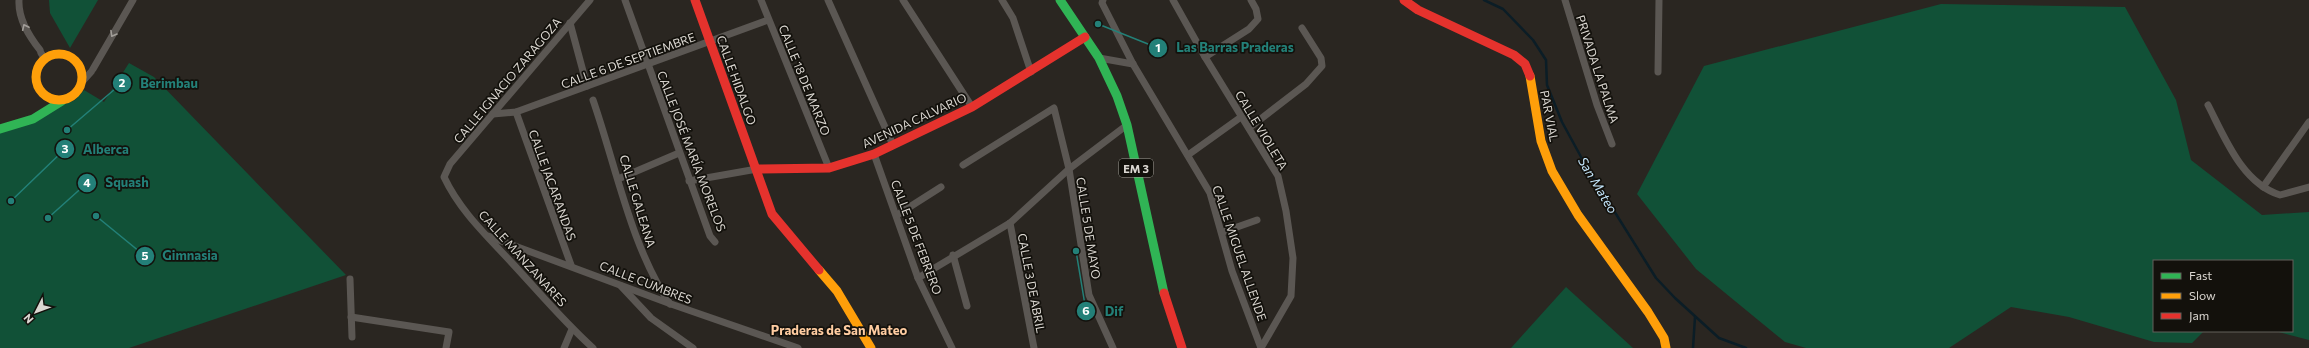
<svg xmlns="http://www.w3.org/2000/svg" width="2309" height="348" viewBox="0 0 2309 348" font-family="Commissioner,sans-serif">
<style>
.green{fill:#115137}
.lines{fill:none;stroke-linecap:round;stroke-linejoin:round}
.stream{stroke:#0b1d26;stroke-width:2.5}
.street{stroke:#5b5753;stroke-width:7}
.fast{stroke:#30b455;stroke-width:9}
.slow{stroke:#ff9f0a;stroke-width:9}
.jam{stroke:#e5322d;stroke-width:9}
.oneway{stroke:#a19d98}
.labels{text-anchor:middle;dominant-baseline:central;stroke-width:3.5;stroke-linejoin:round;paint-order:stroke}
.shield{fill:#13110c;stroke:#9f9c96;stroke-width:1}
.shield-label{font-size:11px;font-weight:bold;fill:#dbd7d1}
.street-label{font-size:12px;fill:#dbd7d1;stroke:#13110c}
.water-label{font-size:13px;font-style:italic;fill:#c4e6fc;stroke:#13110c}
.neighbourhood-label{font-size:13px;font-weight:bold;fill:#fecca1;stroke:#13110c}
.leader{fill:none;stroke:#238078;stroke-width:1.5}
.callout-dot{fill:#238078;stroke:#13110c;stroke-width:1.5}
.mark-label{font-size:12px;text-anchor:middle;font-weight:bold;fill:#fff}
.callout-label{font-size:13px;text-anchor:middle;font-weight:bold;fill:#238078;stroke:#13110c;stroke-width:3.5;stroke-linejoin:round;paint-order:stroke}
</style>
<rect width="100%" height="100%" fill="#2a2621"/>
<g class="green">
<polygon points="49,0 98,0 70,48 50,13"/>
<polygon points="1941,4 2125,7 2176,100 2191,160 2262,215 2309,212 2309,340 2275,331 2292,331 2292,261 2154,261 2154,331 2204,331 2192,343 2154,342 2069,317 2011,307 1949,348 1806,348 1785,342 1696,269 1637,194 1704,66"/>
<polygon points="129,63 154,77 346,275 129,348 0,348 0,131 75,100 84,90 104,102"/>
<polygon points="1566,287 1633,348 1511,348"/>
</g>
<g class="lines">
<g class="stream">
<polyline points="1484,0 1503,9 1533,40 1546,60 1547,85 1562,122 1586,166 1656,278 1675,298 1719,338 1746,348"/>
<polyline points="1693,348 1695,317"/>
</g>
<g class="street">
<path d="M19 0C18 19 29 36 40 50"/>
<path d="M590 0 450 164 444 177C460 211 487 236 512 263 539 292 564 322 593 348"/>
<polyline points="625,0 710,236 715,242"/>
<polyline points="761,0 829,168"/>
<polyline points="828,0 893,145"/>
<polyline points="903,0 972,107"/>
<polyline points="1002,0 1013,18 1031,72"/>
<polyline points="1103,0 1102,3 1133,64 1210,193 1232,271 1261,348"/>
<polyline points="1173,0 1205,57 1278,176 1286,211 1293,258 1291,296 1261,348"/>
<polyline points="1565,0 1597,105 1612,144"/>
<polyline points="570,23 587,86"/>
<polyline points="41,53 45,59"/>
<polyline points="1205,57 1249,29 1258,19 1256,9 1251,0"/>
<polyline points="1099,58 1133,64"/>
<polyline points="93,69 133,0"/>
<polyline points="1658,72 1659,0"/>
<polyline points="82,82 91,72"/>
<path d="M593 100C616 166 631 247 670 304"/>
<path d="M2208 105C2225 138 2242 183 2280 195L2309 187"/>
<polyline points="516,112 571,265"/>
<polyline points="493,114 516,112 768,20"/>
<polyline points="1249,128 1306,84 1322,66 1321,58 1302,28"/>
<polyline points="874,154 918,278 952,348"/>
<polyline points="1188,155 1241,117"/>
<polyline points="963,165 1054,108 1069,169 1089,295 1113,348"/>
<polyline points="618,179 679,153"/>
<polyline points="689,181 757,169"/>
<polyline points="2263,187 2309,122"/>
<polyline points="897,215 941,187"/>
<polyline points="1010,223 1034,348"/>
<polyline points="1223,232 1257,220"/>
<polyline points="488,236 671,304 798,348"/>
<polyline points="953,255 967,306"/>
<polyline points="918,278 1010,223 1069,169 1127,125"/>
<polyline points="350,279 352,337"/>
<polyline points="621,286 651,318 693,348"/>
<polyline points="351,317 449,332 446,348"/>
<polyline points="564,348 572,329"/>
</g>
<g class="fast">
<polyline points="1060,0 1099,58 1117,96 1127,125 1164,293"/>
<polyline points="0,129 33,119 62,101"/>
</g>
<g class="slow">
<circle cx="59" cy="77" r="23"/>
<polyline points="1530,76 1541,141 1552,171 1578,215 1648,312 1664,338 1666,348"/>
<polyline points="819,270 837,291 871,348"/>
</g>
<g class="jam">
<polyline points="695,0 772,214 819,270"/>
<polyline points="1404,0 1418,10 1514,55 1525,64 1530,76"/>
<polyline points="757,169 829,168 874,154 972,107 1085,37"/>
<polyline points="1164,293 1182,348"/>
</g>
</g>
<defs><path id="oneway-chevron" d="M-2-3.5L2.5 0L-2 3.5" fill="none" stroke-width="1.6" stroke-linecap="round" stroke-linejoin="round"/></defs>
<g class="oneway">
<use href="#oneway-chevron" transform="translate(25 27) rotate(-115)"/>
<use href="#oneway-chevron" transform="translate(113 34) rotate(120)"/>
</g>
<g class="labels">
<rect class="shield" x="1119" y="159" width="34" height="18" rx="3"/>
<g class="shield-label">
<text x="1136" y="168">EM 3</text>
</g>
<g class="street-label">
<text transform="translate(628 60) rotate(-20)">CALLE 6 DE SEPTIEMBRE</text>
<text transform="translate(1598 69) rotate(72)">PRIVADA LA PALMA</text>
<text transform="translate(507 80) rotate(-50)">CALLE IGNACIO ZARAGOZA</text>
<text transform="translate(737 80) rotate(70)">CALLE HIDALGO</text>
<text transform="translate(805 80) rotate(68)">CALLE 18 DE MARZO</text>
<text transform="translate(1550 116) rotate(79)">PAR VIAL</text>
<text transform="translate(914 120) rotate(-25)">AVENIDA CALVARIO</text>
<text transform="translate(1262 130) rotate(59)">CALLE VIOLETA</text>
<text transform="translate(692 151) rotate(69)">CALLE JOSÉ MARÍA MORELOS</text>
<text transform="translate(553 185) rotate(70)">CALLE JACARANDAS</text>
<text transform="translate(638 201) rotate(73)">CALLE GALEANA</text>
<text transform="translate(1089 228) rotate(81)">CALLE 5 DE MAYO</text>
<text transform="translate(917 237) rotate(69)">CALLE 5 DE FEBRERO</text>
<text transform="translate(1240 253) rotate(71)">CALLE MIGUEL ALLENDE</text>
<text transform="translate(523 258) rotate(48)">CALLE MANZANARES</text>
<text transform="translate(646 282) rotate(21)">CALLE CUMBRES</text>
<text transform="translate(1032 283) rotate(79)">CALLE 3 DE ABRIL</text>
</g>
<g class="water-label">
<text transform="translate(1598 185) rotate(59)">San Mateo</text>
</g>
<g class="neighbourhood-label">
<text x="839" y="330">Praderas de San Mateo</text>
</g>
</g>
<path class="leader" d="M1098 24L1158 48M67 130L122 83M11 201L65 149M48 218L87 183M96 216L145 256M1076 251L1086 311"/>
<g class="callout-dot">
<circle cx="1098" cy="24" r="4"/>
<circle cx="67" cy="130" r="4"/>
<circle cx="11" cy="201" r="4"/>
<circle cx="48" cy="218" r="4"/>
<circle cx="96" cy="216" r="4"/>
<circle cx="1076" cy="251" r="4"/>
<circle cx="1158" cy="48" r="10"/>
<circle cx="122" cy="83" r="10"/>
<circle cx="65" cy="149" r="10"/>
<circle cx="87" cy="183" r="10"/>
<circle cx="145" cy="256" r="10"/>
<circle cx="1086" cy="311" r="10"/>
</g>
<g class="mark-label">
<text x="1158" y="52">1</text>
<text x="122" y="87">2</text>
<text x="65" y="153">3</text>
<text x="87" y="187">4</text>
<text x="145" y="260">5</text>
<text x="1086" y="315">6</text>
</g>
<g class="callout-label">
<text x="1235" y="52">Las Barras Praderas</text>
<text x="169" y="88">Berimbau</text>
<text x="106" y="154">Alberca</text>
<text x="127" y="187">Squash</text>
<text x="190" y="260">Gimnasia</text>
<text x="1114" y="316">Dif</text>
</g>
<rect x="2153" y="260" width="140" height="72" fill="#13110c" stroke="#63605b"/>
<rect x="2161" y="273" width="20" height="6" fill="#30b455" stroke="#63605b"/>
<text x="2189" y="280" font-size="12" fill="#dbd7d1">Fast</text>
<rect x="2161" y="293" width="20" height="6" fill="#ff9f0a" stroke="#63605b"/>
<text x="2189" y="300" font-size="12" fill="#dbd7d1">Slow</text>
<rect x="2161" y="313" width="20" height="6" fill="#e5322d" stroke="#63605b"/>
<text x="2189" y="320" font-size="12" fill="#dbd7d1">Jam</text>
<g transform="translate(36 312) rotate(228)" stroke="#13110c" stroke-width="3" paint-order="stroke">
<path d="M0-3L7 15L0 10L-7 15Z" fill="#dbd7d1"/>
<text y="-6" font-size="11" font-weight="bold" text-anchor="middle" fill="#dbd7d1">N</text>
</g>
</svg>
